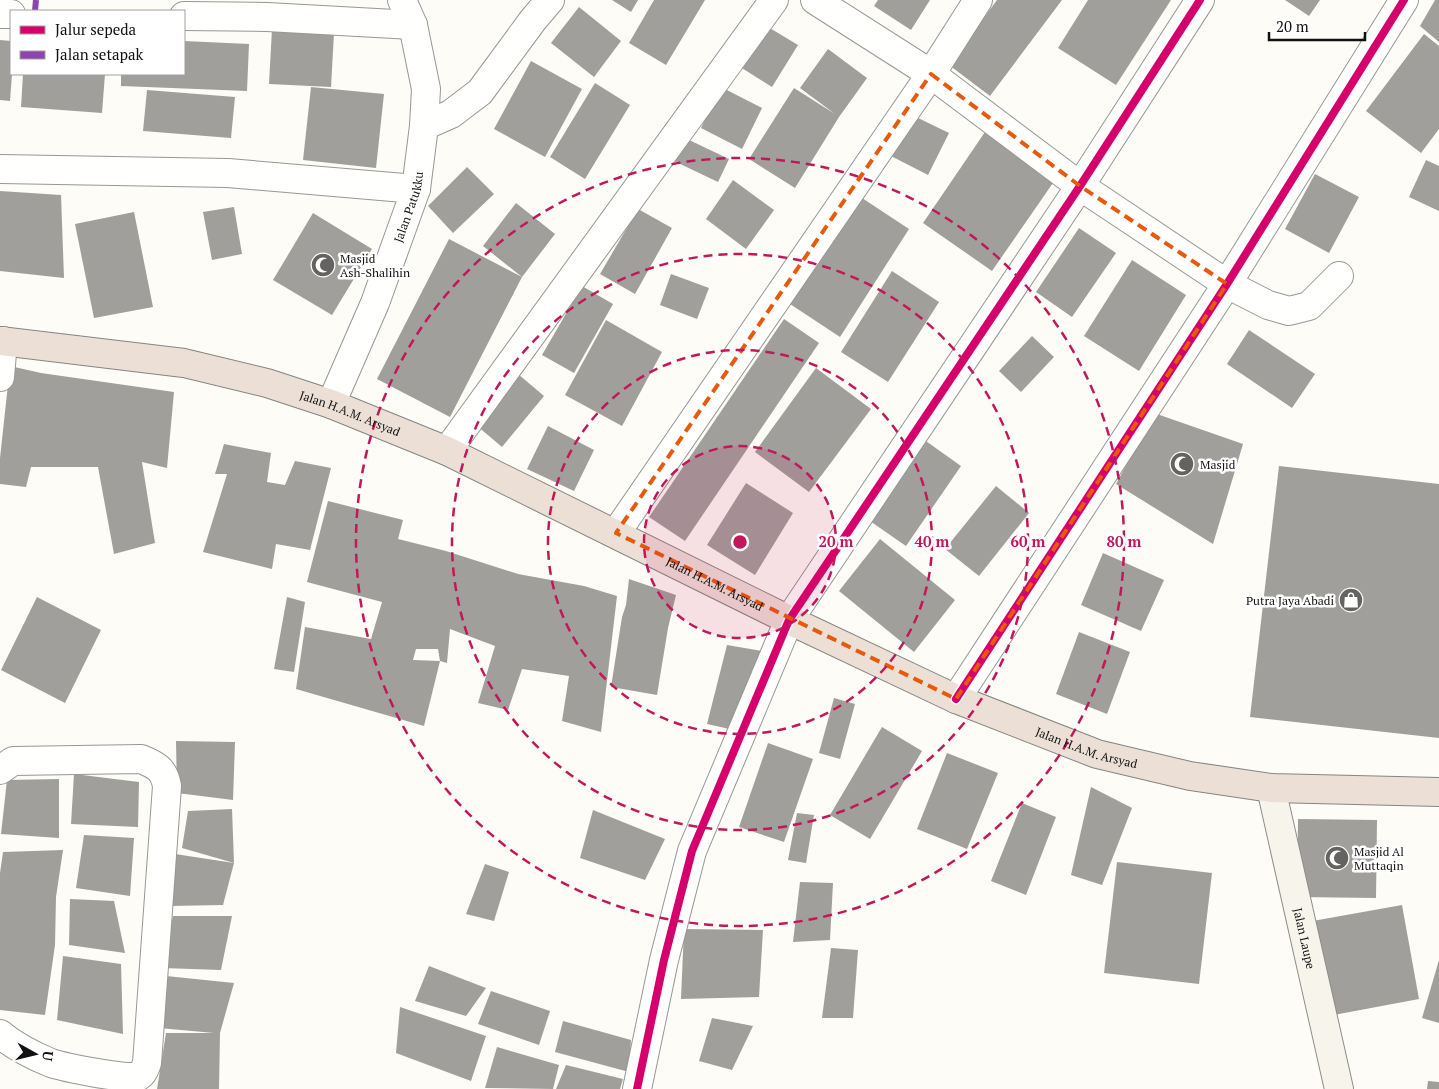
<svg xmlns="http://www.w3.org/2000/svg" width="1439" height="1089" viewBox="0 0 1439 1089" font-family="'PT Serif',serif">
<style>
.building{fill:#a19f9c}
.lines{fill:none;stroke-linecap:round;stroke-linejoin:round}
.street-casing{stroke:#979795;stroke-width:30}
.secondary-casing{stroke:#8e8d8b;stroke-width:30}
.highway-casing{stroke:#858482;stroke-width:30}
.street{stroke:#fffffe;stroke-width:28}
.secondary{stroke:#f6f4eb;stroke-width:28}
.highway{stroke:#ece0d6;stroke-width:28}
.quiet{stroke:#8e44ad;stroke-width:6;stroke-dasharray:12 6;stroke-linecap:butt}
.cycleway-casing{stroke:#fff;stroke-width:11}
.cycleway{stroke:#d6006c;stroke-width:8}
.marked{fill:none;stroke:#e8590c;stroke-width:4;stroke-dasharray:10 6;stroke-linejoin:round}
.ring{fill:none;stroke:#c2185b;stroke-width:2.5;stroke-dasharray:9 6}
.labels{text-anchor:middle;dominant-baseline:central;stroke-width:5;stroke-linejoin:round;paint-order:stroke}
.street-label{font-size:12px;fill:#111;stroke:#fff}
.poi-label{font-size:12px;fill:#111;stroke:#fff;text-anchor:start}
.centre{fill:#c2185b;stroke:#fff;stroke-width:2.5}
.ring-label{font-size:15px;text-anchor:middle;font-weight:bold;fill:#c2185b;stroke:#fff;stroke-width:5;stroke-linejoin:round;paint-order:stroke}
</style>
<rect width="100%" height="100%" fill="#fdfcf7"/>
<g class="building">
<polygon points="612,0 638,0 631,12"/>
<polygon points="654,0 705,0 666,65 629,43"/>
<polygon points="878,0 930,0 911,30 874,6"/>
<polygon points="997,0 1062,0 990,96 949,65"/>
<polygon points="1088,0 1171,0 1116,85 1058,48"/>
<polygon points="1285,0 1320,0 1309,16"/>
<polygon points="1435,0 1439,0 1439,42 1420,26"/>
<polygon points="579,7 621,41 594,77 551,43"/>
<polygon points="763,24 798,45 772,87 737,65"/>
<polygon points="272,29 334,33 331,87 269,84"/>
<polygon points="1424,34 1439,46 1439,129 1421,153 1366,111"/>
<polygon points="0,40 11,41 12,74 10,101 0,100"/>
<polygon points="184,41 249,44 247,91 121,86 121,74 184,74"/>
<polygon points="828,49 867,78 839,117 795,188 749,159 794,88 835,114 800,88"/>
<polygon points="531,61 582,89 545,157 494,129"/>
<polygon points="23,74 105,74 102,113 21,107"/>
<polygon points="595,83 630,105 585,179 550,157"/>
<polygon points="311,87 384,94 376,168 303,160"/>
<polygon points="721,87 762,108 742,149 701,128"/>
<polygon points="147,90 235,97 231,138 143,131"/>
<polygon points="912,115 949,133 928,175 891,156"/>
<polygon points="985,132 1055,180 992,271 923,223"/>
<polygon points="685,138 729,159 718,182 674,161"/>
<polygon points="1426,160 1439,166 1439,211 1409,197"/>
<polygon points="467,167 494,194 453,233 428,206"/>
<polygon points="1315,174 1359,197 1329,253 1285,229"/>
<polygon points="733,180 774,210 746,249 706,219"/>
<polygon points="0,191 61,195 64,278 0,271"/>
<polygon points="856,194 909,229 840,337 787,302"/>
<polygon points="516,203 555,234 522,277 450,417 377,379 449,239 522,277 483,246"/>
<polygon points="234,207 242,254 212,260 203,212"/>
<polygon points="638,209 672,228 635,294 600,274"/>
<polygon points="134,212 153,307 94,318 75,224"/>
<polygon points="313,213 372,249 332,315 273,280"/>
<polygon points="1079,228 1116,253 1072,317 1036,292"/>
<polygon points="1132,260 1186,295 1139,371 1084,336"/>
<polygon points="892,271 939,302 888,382 841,352"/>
<polygon points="671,274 709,288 697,319 660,305"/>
<polygon points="582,286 613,304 574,373 542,355"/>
<polygon points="784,319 819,343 685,541 649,517"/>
<polygon points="606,320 662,352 622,426 565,395"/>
<polygon points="1249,330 1315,374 1292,408 1227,364"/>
<polygon points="1032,336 1054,357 1021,392 999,371"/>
<polygon points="10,366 41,373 174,392 167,468 142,462 155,543 114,554 98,467 31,467 26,487 0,484 0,458"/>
<polygon points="816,368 871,409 809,492 755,452"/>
<polygon points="518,374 544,396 502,447 476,425"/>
<polygon points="1154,413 1243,444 1213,544 1116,484"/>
<polygon points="548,426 594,450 574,491 527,469"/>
<polygon points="923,439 961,466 906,546 867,519"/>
<polygon points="224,444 271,453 267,482 285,485 295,461 331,468 310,550 276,544 272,569 203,552 227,474 215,474"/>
<polygon points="1279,466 1439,484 1439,738 1250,717"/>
<polygon points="746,483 793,513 755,575 707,545"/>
<polygon points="996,486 1029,513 979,576 945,549"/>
<polygon points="328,501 403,520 398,539 446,551 518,574 584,586 617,596 601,732 562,721 569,676 522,669 508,710 478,703 495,646 450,629 447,663 440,661 438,649 416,649 413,660 440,661 424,726 296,689 305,627 371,639 382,602 307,582"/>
<polygon points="880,539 955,600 914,652 839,591"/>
<polygon points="1103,553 1164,580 1141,631 1081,605"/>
<polygon points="629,579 676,595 668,628 657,695 611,687 622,617 626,605"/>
<polygon points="37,597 101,630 65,703 1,670"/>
<polygon points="287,597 305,602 294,672 274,669"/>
<polygon points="1079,632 1130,652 1107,714 1056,694"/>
<polygon points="727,645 762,651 734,730 707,724"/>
<polygon points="834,698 855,704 840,759 819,753"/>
<polygon points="882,727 922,751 870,839 830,815"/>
<polygon points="176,741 235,742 233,800 177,793"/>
<polygon points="768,743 813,759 784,842 739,827"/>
<polygon points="947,753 998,773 967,849 917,829"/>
<polygon points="74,774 139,782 138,827 71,824"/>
<polygon points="59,779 59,838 1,834 7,780"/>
<polygon points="1091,787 1132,808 1102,885 1071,875"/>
<polygon points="1022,803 1056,817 1026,895 991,881"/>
<polygon points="232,809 234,863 182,848 188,811"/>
<polygon points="593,810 665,839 645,880 580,858"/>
<polygon points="797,813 814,815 806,863 788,860"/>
<polygon points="1298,819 1377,820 1376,898 1297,897"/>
<polygon points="84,835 134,838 130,896 76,888"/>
<polygon points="63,850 56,897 55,945 45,1015 0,1010 0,873 3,852"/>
<polygon points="175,854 234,863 223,905 170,906"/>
<polygon points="1117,862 1212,873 1199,984 1104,973"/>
<polygon points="485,864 509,872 494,921 466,914"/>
<polygon points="800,882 833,883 830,940 793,942"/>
<polygon points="70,899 114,901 125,953 69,945"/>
<polygon points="1402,905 1419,999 1323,1017 1307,922"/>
<polygon points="173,916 232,916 221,970 162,968"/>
<polygon points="684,929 763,930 759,997 681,999"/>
<polygon points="831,948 858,950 853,1018 822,1018"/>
<polygon points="63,956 121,964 123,1034 57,1020"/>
<polygon points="1439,960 1439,1023 1422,1018"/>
<polygon points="429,966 486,988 466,1016 415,1001"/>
<polygon points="166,976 234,983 220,1033 219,1089 157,1089 166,1033 214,1033 159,1028"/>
<polygon points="491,991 550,1011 539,1045 478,1024"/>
<polygon points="400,1007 486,1036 471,1081 396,1053"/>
<polygon points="712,1018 753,1026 732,1070 699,1061"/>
<polygon points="563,1021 631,1040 629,1072 555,1052"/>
<polygon points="497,1047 559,1065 553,1089 485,1088"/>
<polygon points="566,1065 623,1079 620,1089 556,1089"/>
<polygon points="1428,1081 1439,1082 1439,1089 1427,1089"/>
</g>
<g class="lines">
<g class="street-casing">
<g id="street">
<polyline points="815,0 931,74 1080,186 1227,284 1268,305 1289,311 1309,306 1339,276"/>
<polyline points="0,14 11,14"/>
<polyline points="184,16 267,17 413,25"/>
<polyline points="424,126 451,114 480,92 533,20 550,0"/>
<polyline points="0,169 228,173 416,189"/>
<polyline points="0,377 3,341"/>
<path id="s1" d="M331 404 375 303 416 189 424 126 426 89 413 25 402 0"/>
<polyline points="447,451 774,0"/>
<polyline points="616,533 931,74 978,0"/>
<polyline points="956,699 1227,284 1404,0"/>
<path d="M0 770 13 761 141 759C156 765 164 769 167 786L147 1063C145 1068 144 1073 139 1076 130 1081 63 1067 51 1063 34 1056 14 1046 0 1034"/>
<polyline points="637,1089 664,960 692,851 789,620 1080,186 1200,0"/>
</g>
</g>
<g class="secondary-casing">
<g id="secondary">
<path id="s2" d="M1271 788 1339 1089"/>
</g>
</g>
<g class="highway-casing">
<g id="highway">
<path id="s3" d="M0 341 184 363 267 383 331 404 447 451 789 620 956 699 1097 754 1190 776 1271 788 1439 792"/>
</g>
</g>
<use href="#street" class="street"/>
<use href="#secondary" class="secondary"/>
<use href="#highway" class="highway"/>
<polyline class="quiet" points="35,11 36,0"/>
<g class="cycleway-casing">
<g id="cycleway">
<polyline points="956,699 1227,284 1404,0"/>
<polyline points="637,1089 664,960 692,851 789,620 1080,186 1200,0"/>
</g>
</g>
<use href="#cycleway" class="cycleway"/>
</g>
<path class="marked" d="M931 74 1080 186 1227 284 956 699 616 533Z"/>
<circle cx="740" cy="542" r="96" fill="#c2185b" fill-opacity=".12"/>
<g class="ring">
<circle cx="740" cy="542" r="96"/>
<circle cx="740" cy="542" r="192"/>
<circle cx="740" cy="542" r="288"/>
<circle cx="740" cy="542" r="384"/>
</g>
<defs>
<g id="mosque-disc" transform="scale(1.25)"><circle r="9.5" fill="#646362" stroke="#fff"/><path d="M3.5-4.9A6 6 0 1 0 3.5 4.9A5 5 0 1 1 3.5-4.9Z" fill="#fff"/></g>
<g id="shop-disc" transform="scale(1.25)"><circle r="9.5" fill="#646362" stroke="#fff"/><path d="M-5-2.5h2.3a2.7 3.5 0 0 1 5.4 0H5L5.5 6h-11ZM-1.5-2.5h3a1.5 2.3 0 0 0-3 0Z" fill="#fff"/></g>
</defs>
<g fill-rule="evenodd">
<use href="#mosque-disc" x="323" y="265"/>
<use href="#mosque-disc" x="1182" y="464"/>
<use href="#shop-disc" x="1351" y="600"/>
<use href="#mosque-disc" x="1337" y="858"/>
</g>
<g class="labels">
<g class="street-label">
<text stroke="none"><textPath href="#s1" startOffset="212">Jalan Patukku</textPath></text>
<text stroke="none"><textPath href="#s3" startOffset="359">Jalan H.A.M. Arsyad</textPath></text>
<text stroke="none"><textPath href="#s3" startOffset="762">Jalan H.A.M. Arsyad</textPath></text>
<text stroke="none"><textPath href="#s3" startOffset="1169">Jalan H.A.M. Arsyad</textPath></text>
<text stroke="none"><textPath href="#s2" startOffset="154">Jalan Laupe</textPath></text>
</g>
<g class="poi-label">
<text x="340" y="258">Masjid<tspan x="340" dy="14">Ash-Shalihin</tspan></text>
<text x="1200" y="464">Masjid</text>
<text x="1334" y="600" text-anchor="end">Putra Jaya Abadi</text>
<text x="1354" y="851">Masjid Al<tspan x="1354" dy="14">Muttaqin</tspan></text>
</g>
</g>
<circle cx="740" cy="542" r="8" class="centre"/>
<g class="ring-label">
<text x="836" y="547">20 m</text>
<text x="932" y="547">40 m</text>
<text x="1028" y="547">60 m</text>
<text x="1124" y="547">80 m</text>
</g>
<rect x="10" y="10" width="175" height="65" fill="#ffffff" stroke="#a0a0a0"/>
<rect x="20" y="26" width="25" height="8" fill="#d6006c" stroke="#a0a0a0"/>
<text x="55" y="35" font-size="15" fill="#111111">Jalur sepeda</text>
<rect x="20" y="51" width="25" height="8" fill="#8e44ad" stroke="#a0a0a0"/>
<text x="55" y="60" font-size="15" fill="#111111">Jalan setapak</text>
<g transform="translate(35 1054) rotate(98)" stroke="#ffffff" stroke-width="4" paint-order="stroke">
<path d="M0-4L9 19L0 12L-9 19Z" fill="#111111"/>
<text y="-8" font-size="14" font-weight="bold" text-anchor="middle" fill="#111111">U</text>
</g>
<path d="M1269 32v8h96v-8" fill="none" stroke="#111111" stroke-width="2.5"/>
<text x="1276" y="32" font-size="15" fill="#111111" stroke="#ffffff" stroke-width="4" paint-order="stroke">20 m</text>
</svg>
